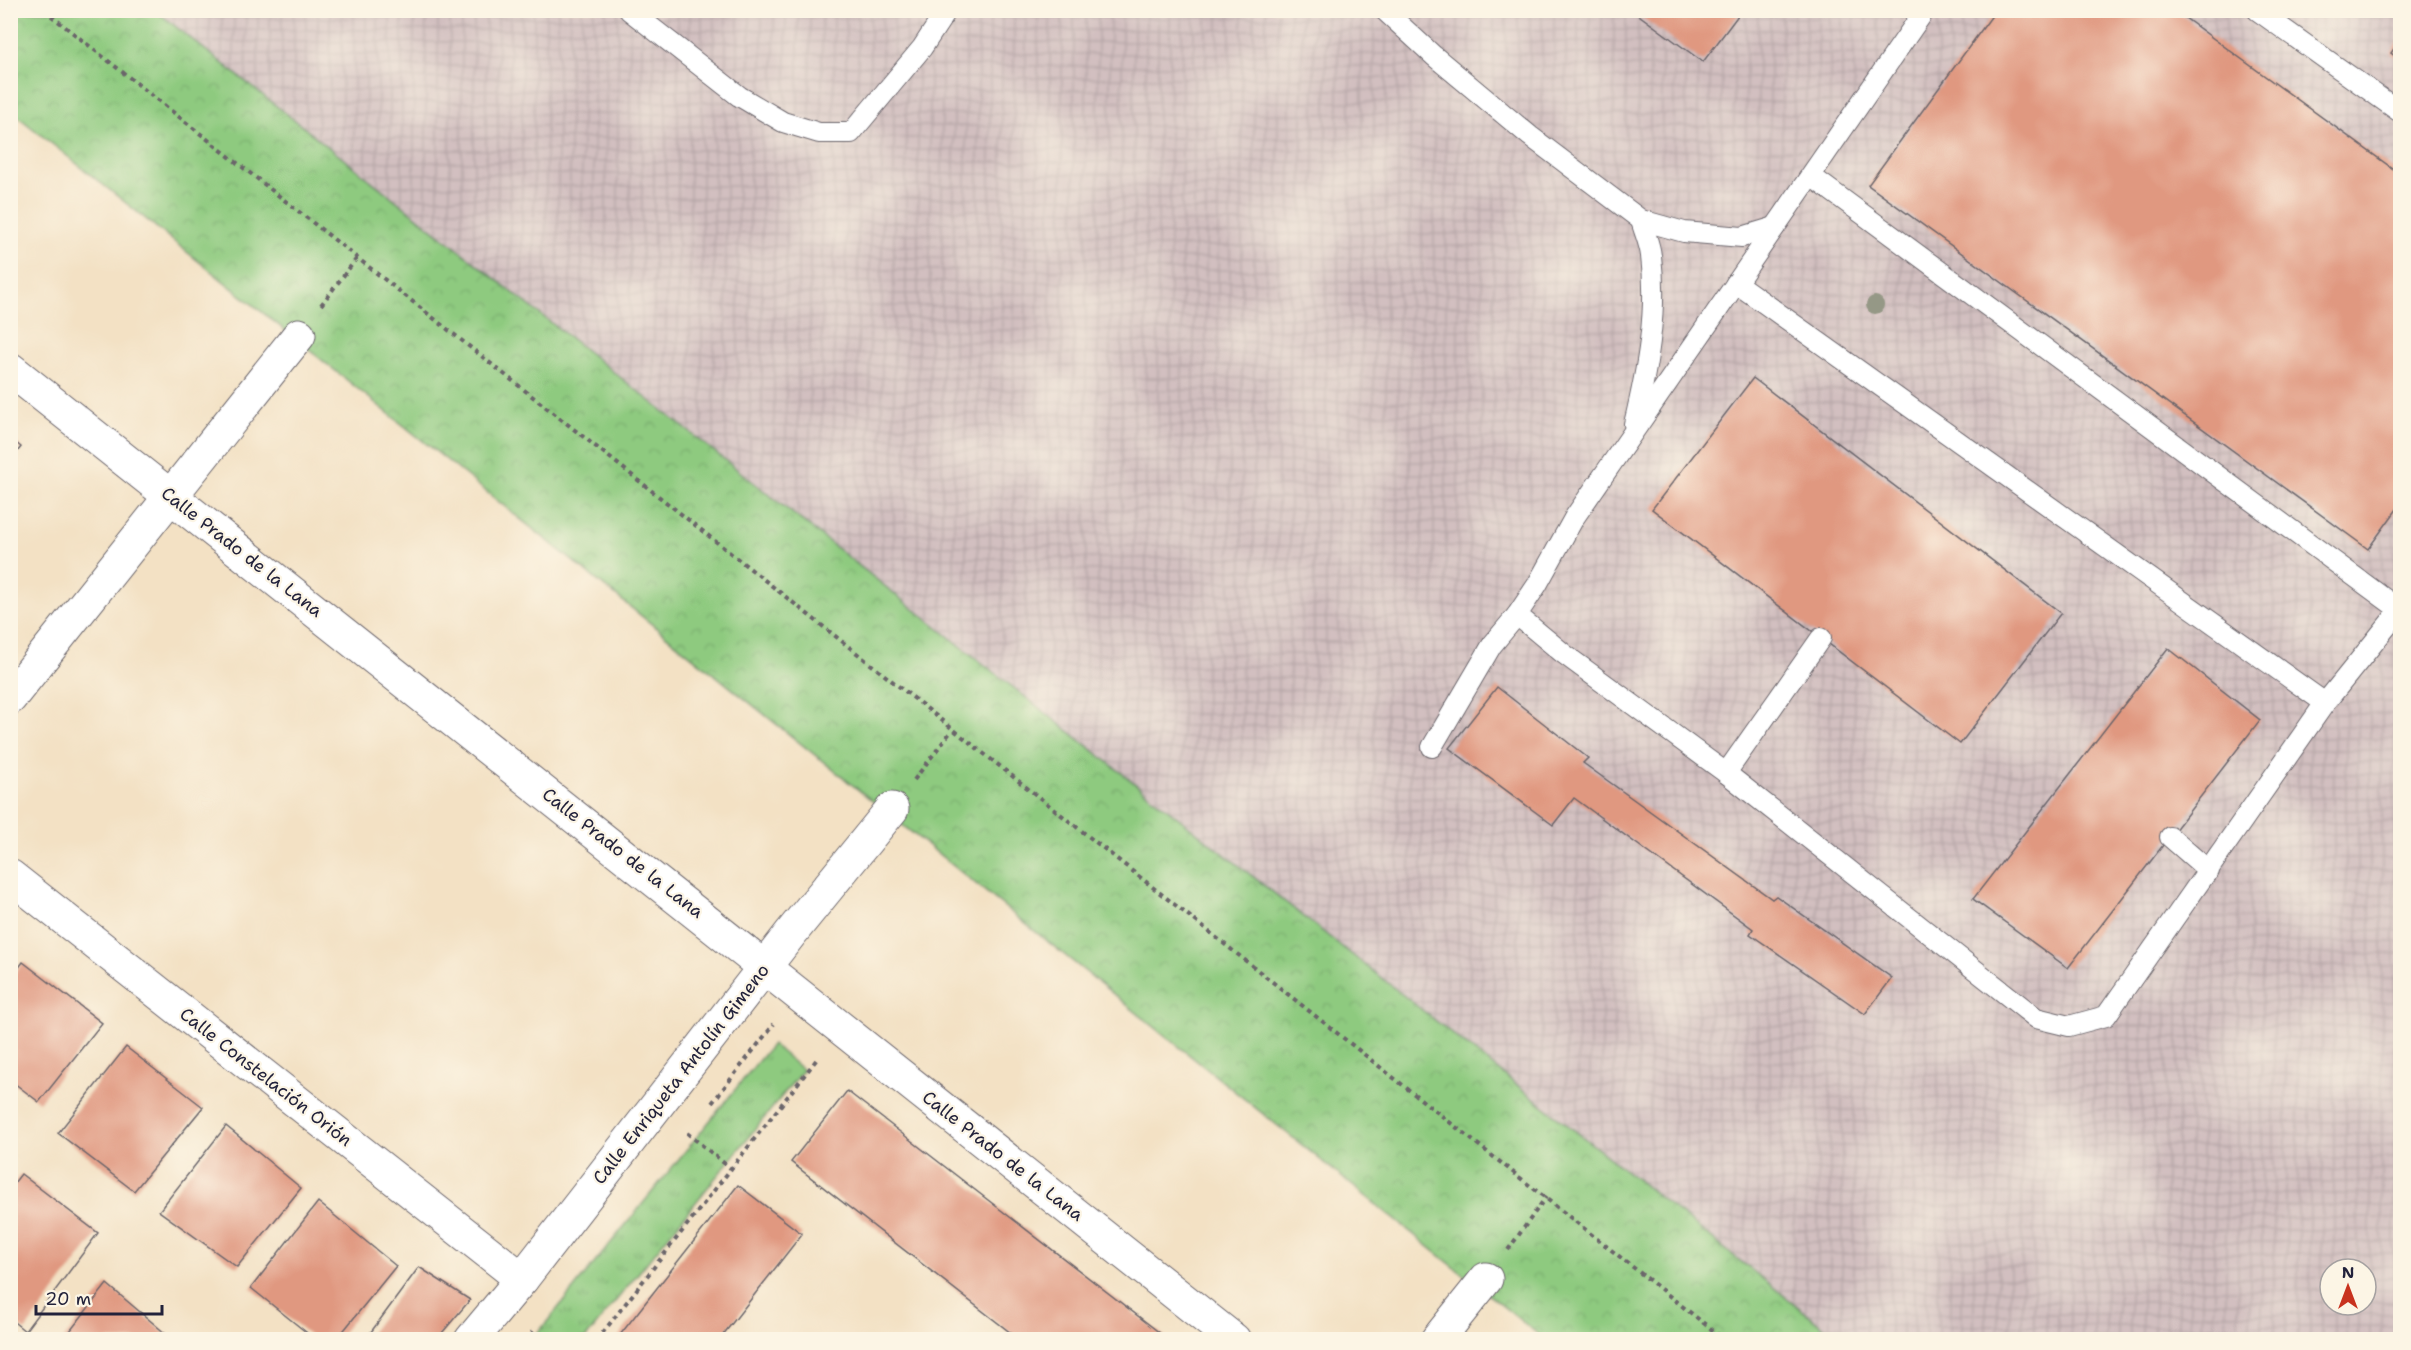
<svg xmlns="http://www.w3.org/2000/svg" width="2411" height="1350" viewBox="0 0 2411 1350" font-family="'Shantell Sans',sans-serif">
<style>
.industrial{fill:url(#industrial-grid);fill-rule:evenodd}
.grass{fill:url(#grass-tufts);stroke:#58765d;stroke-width:1.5}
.park{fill:url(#park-crowns);stroke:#58765d;stroke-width:1.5}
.building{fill:#e09880}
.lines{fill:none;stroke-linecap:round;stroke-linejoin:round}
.lane-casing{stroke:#6b656b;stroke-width:22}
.street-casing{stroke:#6b656b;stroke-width:35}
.path{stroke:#6b656b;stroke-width:4;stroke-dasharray:4.5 4.5;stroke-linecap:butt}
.lane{stroke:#fff;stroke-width:20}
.street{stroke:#fff;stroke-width:33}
.tree{fill:#959886}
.labels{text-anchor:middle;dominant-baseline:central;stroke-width:4.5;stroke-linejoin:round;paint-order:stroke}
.street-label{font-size:18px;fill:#22223b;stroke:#fcf5e5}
</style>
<defs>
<pattern id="industrial-grid" width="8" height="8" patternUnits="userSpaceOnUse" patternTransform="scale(1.5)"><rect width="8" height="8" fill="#d2bfc0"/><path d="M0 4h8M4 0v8" fill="none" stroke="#b4a4a6"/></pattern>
<pattern id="grass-tufts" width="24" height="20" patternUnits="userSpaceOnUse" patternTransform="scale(1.5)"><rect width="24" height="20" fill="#8eca7f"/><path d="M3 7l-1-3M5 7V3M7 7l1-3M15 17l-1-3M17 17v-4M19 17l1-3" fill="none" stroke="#7aad6f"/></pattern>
<pattern id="park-crowns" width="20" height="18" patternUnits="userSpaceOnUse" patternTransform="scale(1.5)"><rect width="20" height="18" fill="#8eca7f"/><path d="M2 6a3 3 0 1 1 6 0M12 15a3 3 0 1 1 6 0" fill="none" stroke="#7aad6f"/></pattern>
</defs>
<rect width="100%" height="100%" fill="#fcf5e5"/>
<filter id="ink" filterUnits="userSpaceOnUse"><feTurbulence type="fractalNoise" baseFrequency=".0167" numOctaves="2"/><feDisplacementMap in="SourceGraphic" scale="12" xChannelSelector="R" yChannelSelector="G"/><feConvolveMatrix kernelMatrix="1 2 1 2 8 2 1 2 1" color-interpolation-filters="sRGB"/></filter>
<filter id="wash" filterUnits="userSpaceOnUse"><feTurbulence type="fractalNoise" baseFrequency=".008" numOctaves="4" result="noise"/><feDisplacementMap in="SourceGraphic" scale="24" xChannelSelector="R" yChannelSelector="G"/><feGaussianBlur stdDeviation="1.35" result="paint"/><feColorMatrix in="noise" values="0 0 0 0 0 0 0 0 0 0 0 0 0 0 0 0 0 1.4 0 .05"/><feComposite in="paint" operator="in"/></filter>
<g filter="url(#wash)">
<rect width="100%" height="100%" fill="#f3e1c4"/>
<path class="industrial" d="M156 11H2400V1339H1839ZM2330 1269H2366V1305H2330Z"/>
<polygon class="grass" points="772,1044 803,1070 585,1339 533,1339"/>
<polygon class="park" points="10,11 156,11 1839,1339 1544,1339 11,111"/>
<g id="blocks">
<g class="building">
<polygon points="1632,10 1742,10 1703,62"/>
<polygon points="1996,10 2174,10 2400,174 2400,505 2368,549 1868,185"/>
<polygon points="2400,40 2400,60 2391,53"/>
<polygon points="1753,378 2061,613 1960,744 1652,509"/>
<polygon points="10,438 21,447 10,461"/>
<polygon points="2168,648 2260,720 2068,968 1973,899"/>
<polygon points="1497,687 1588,758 1583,763 1772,899 1776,896 1892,978 1865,1014 1750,934 1753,929 1574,798 1553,825 1449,748"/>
<polygon points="23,962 102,1023 39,1102 10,1080 10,979"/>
<polygon points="126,1047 203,1107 134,1191 58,1133"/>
<polygon points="847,1091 1169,1340 1020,1340 791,1162"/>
<polygon points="226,1126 301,1188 237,1267 159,1211"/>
<polygon points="21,1174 98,1233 25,1331 10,1319 10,1188"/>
<polygon points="738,1185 802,1234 719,1340 616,1340"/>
<polygon points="318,1202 396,1266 336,1340 316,1340 251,1288"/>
<polygon points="419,1267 470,1300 436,1340 365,1340"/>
<polygon points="107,1284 173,1340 63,1340"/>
</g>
</g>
</g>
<g filter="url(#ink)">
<use href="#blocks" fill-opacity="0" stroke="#6b656b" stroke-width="1.5"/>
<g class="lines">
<g class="lane-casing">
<g id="lane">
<polyline points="629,10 739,96 783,122 819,133 851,133 922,48 947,10"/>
<polyline points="1384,10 1434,56 1530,136 1641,220 1684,232 1742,237 1775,227"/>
<polyline points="2257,10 2400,112"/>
<polyline points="1811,176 2400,610"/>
<polyline points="1736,283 2325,703"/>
<path d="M1634 424C1647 370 1658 312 1651 256 1650 244 1644 232 1641 220"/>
<polyline points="1821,638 1726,773 1564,654 1517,615 1537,585 1574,518 1925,10"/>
<polyline points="1432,747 1492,645 1517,615"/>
<polyline points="1726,773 2036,1018 2069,1026 2106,1016 2325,703 2400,610"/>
<polyline points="2170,837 2209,871"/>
</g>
</g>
<g class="street-casing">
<g id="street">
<polyline points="10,369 1234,1340"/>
<polyline points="10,698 299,335"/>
<polyline points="10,876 522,1279"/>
<polyline points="471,1340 522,1279 791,933 892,809"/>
<polyline points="1437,1340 1486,1279"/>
</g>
</g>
<g class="path">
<polyline points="44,10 1725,1340"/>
<polyline points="321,305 357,258"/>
<polyline points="914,780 952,730"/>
<polyline points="712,1103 774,1024"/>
<polyline points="687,1133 730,1168"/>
<polyline points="1508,1250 1546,1197"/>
<polyline points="532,1333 540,1340"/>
<polyline points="526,1340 533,1331"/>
<polyline points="597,1340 817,1059"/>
</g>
<use href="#lane" class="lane"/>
<use href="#street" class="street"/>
</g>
<circle class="tree" cx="1875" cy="305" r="9"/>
</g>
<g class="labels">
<g class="street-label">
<text transform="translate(242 552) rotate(38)">Calle Prado de la Lana</text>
<text transform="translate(623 853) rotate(38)">Calle Prado de la Lana</text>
<text transform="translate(681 1074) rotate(-52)">Calle Enriqueta Antolín Gimeno</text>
<text transform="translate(266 1077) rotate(38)">Calle Constelación Orión</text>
<text transform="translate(1003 1156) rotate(38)">Calle Prado de la Lana</text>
</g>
</g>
<rect width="2411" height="1350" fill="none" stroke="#fcf5e5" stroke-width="36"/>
<g transform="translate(2348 1287)"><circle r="28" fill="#fcf5e5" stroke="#a5a1a1" stroke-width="1.5"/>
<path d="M0-4.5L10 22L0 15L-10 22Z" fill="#c8321e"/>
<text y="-9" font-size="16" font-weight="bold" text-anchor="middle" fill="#22223b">N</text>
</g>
<path d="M36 1305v9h126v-9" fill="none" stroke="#22223b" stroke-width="3"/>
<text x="45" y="1305" font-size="18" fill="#22223b" stroke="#fcf5e5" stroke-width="4.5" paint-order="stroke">20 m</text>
</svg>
